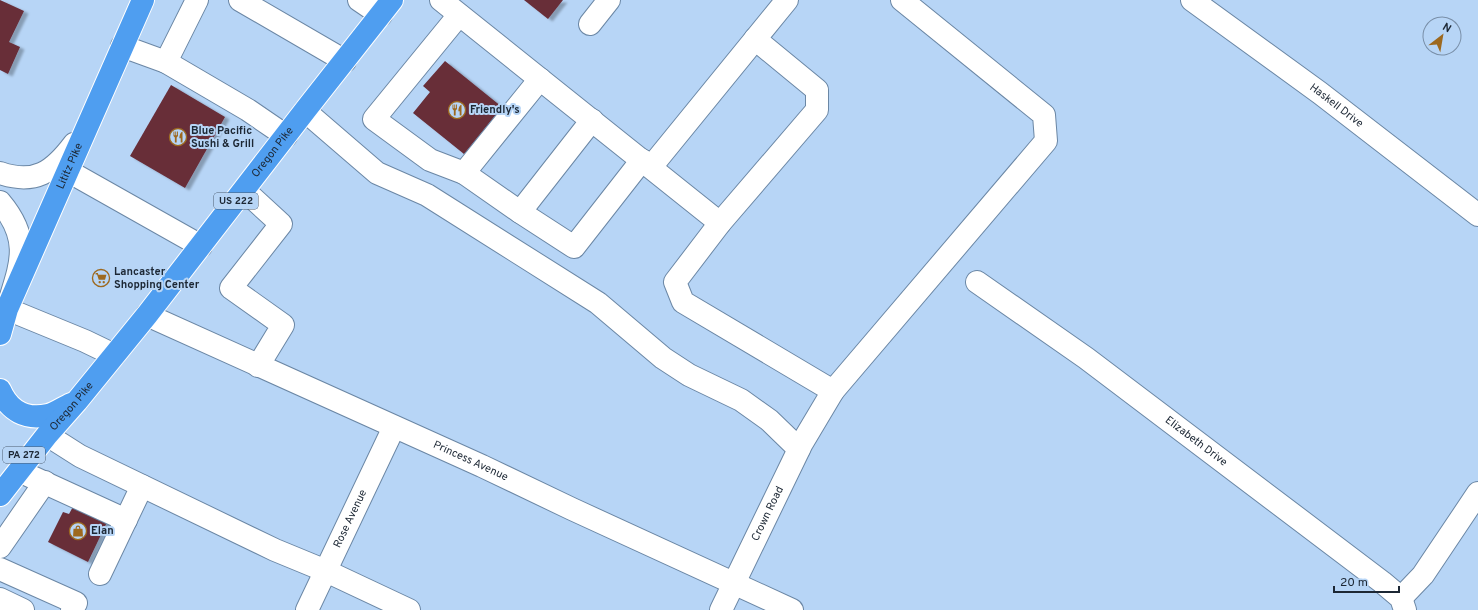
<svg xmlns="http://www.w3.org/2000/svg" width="1478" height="610" viewBox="0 0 1478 610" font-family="Overpass,sans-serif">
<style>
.building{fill:#682d38;filter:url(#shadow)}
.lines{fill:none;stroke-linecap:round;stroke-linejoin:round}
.minor-casing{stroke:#6b87a5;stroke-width:24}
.highway-casing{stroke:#fff;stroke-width:24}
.minor{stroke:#fff;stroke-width:22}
.highway{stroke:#4f9ef0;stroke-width:22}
.labels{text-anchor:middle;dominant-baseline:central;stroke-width:4;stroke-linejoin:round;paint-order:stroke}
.shield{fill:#b7d5f6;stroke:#4a5b6e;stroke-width:1}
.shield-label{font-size:10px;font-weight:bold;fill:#1c2734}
.street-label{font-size:11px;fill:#1c2734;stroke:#b7d5f6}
.poi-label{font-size:11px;font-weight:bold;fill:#1c2734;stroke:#b7d5f6;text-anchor:start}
</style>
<defs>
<filter id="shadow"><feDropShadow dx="4.5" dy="2.5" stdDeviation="1" flood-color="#0004"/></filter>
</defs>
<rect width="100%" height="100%" fill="#b7d5f6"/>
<g class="building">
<polygon points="0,0 24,11 9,42 20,47 8,74 0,70"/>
<polygon points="524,0 563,0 548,19"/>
<polygon points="445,61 502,107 464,154 413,113 430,92 423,86"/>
<polygon points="171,85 225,117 185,188 130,156"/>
<polygon points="75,503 108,520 88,562 48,542 63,512 69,514"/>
</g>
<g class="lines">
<g class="minor-casing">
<g id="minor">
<polyline points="197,0 166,62 248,110 286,136"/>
<polyline points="240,0 345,61"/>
<polyline points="359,0 381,15"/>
<polyline points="441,0 720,223"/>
<path id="s1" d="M1192 0 1320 93 1478 215"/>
<polyline points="459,15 374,119 430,160 464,173"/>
<polyline points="590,24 609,0"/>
<polyline points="122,46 166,62"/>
<polyline points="540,79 464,173 520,212 592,120"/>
<polyline points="305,111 377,173 427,195 598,303 663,358 689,375 741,400 769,420 799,449"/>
<polyline points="651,167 787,0"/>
<polyline points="68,171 201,246"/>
<path d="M0 173C35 185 53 172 74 144"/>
<polyline points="244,190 281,224 231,288 283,325 258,366"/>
<path d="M0 202C33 241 20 266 7 309L85 341 114 355"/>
<polyline points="520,212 574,247 642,160"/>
<path id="s2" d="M977 282 1086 358 1382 582 1401 598 1405 610"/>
<path id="s3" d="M147 315 482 466 572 509 792 610"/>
<polyline points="833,391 1046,141 1044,115 902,0"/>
<polyline points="47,435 80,456 275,550 326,571 409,610"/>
<polyline points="19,471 126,520"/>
<polyline points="0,547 45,482"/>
<polyline points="0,569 76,603 72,610"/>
<polyline points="100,574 142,486"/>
<polyline points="1401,598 1423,575 1478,493"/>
<polyline points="0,599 23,610"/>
<path id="s4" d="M307 610 394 427"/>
<path id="s5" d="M721 610 802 443 833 391 683 302 675 282 720 223 817 110V90L755 39"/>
</g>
</g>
<g class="highway-casing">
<g id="highway">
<path id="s6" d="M0 334 7 309 143 0"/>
<path d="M0 390C9 411 26 420 48 415 56 413 64 407 71 404"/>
<path id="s7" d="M0 495 47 435 77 401 147 315 307 108 392 0"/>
</g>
</g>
<use href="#minor" class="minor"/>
<use href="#highway" class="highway"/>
</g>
<defs>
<g id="restaurant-ring" transform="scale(0.9)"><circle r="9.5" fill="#b7d5f6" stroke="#9d691f" stroke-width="1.5"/><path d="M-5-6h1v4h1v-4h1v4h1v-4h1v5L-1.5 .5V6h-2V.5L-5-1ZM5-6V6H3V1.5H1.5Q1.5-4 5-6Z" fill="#9d691f"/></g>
<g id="supermarket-ring" transform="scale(0.9)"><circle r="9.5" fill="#b7d5f6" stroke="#9d691f" stroke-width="1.5"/><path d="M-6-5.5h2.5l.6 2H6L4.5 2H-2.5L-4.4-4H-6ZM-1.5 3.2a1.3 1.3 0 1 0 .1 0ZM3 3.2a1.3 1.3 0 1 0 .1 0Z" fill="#9d691f"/></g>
<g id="shop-ring" transform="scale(0.9)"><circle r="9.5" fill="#b7d5f6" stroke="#9d691f" stroke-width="1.5"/><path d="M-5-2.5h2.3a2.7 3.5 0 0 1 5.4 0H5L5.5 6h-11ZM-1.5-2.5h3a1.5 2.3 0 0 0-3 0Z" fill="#9d691f"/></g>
</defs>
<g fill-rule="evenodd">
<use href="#restaurant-ring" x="457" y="110"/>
<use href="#restaurant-ring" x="178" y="137"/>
<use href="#supermarket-ring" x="101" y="278"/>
<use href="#shop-ring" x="78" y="531"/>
</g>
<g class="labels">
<g class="shield">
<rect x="214" y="193" width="44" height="16" rx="3"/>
<rect x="3" y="447" width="42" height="16" rx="3"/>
</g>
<g class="shield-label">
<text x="236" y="201">US 222</text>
<text x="24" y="455">PA 272</text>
</g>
<g class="street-label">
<text stroke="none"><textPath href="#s1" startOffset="179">Haskell Drive</textPath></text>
<text stroke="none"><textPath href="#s7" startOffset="438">Oregon Pike</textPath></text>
<text stroke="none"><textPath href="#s6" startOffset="182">Lititz Pike</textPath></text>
<text stroke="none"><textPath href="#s7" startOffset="114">Oregon Pike</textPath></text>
<text stroke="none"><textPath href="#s2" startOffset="271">Elizabeth Drive</textPath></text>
<text stroke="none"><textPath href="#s3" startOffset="355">Princess Avenue</textPath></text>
<text stroke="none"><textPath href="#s5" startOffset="107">Crown Road</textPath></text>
<text stroke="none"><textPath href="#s4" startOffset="101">Rose Avenue</textPath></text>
</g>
<g class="poi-label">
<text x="470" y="110">Friendly's</text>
<text x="191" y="131">Blue Pacific<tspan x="191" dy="13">Sushi &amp; Grill</tspan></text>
<text x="114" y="272">Lancaster<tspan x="114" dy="13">Shopping Center</tspan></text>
<text x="91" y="531">Elan</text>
</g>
</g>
<g transform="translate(1442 36) rotate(31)"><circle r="19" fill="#b7d5f6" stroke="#798fa8"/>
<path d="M0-3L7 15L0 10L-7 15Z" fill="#9d691f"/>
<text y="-6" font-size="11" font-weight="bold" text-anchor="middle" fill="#1c2734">N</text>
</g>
<path d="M1334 586v6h65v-6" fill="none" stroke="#1c2734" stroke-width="2"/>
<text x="1340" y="586" font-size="12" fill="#1c2734" stroke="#b7d5f6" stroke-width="3" paint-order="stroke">20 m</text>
</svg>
